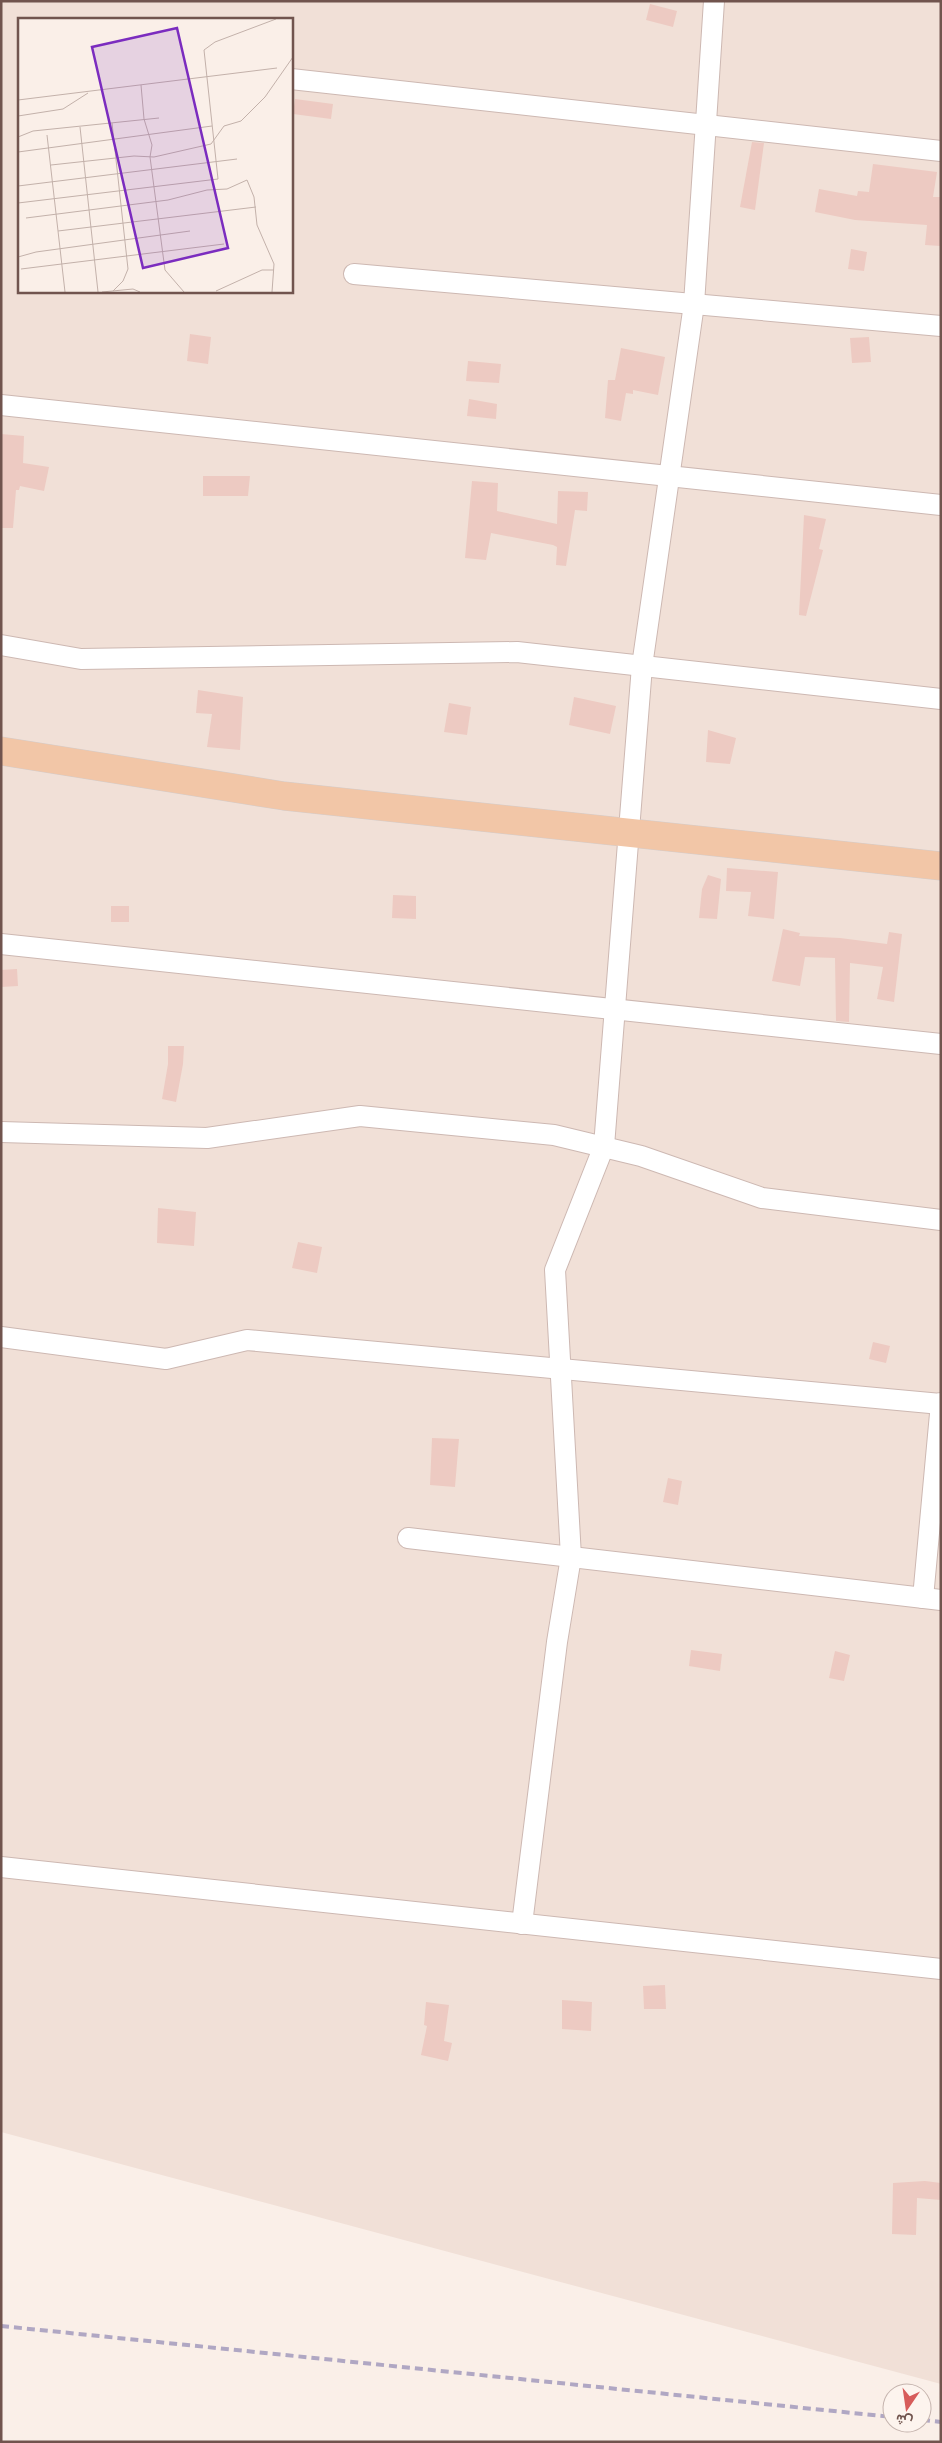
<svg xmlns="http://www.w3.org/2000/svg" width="942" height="2443" viewBox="0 0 942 2443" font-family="'Fira Sans',Vazirmatn,sans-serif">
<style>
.residential{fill:#f1e0d7;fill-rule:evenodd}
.building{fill:#edcac2}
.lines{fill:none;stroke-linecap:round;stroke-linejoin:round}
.street-casing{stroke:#cdb8b2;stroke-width:22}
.primary-casing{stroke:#d4ccca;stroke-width:29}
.street{stroke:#fff;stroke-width:20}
.primary{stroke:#f2c6a7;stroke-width:28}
.rail{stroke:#b0a7c3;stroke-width:4;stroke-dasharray:8 5;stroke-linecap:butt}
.inset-road{fill:none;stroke:#c3b1aa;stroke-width:1}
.view{fill:#7b2cbf;fill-opacity:0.15;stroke:#7b2cbf;stroke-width:2.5}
.inset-edge{fill:none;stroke:#71544e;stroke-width:2.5}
</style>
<rect width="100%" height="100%" fill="#faefe8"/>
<path class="residential" d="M1 1H941V2384L1 2132ZM19 19H291V291H19Z"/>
<g class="building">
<polygon points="650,4 677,11 673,27 646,20"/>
<polygon points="295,99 333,104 331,119 293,114"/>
<polygon points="752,142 764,143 755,210 740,207"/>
<polygon points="873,164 937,172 933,197 941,197 941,246 925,245 927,225 855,220 815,212 819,189 857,196 858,191 869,192"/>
<polygon points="851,249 867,252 864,271 848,269"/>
<polygon points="190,334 211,337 208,364 187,361"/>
<polygon points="869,337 871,362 852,363 850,338"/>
<polygon points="621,348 665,357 658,395 633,390 633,394 626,393 621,421 605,418 608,380 615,380"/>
<polygon points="468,361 501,364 499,383 466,381"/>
<polygon points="469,399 497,404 496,419 467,416"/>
<polygon points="1,434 24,436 23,463 49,467 44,491 20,486 19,490 16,490 13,528 1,528"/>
<polygon points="203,476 250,476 248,496 203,496"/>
<polygon points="472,481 498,483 497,511 557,524 558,491 588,492 587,511 575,510 566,566 556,565 557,547 553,545 491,533 486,560 465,558"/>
<polygon points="804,515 826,519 819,549 823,550 806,616 799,615"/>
<polygon points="198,690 243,697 240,750 207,747 212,714 196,713"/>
<polygon points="574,697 616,706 610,734 569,725"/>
<polygon points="449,703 471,707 467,735 444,732"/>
<polygon points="708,730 736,738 730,764 706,762"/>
<polygon points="727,868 778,872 774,919 748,916 751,892 726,891"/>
<polygon points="708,875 721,879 717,919 699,918 702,889"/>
<polygon points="393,895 416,896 416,919 392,918"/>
<rect x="111" y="906" width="18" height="16"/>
<polygon points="783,929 800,933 799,936 840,938 887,944 889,932 902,934 894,1002 877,999 883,967 850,963 849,1022 836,1021 835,958 805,957 800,986 772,981"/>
<polygon points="17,969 18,986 1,987 1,970"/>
<polygon points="168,1046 184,1046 183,1064 176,1102 162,1099 168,1064"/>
<polygon points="158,1208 196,1212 194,1246 157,1243"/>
<polygon points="298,1242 322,1247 317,1273 292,1268"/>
<polygon points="873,1342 890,1346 886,1363 869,1359"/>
<polygon points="432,1438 459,1439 455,1487 430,1485"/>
<polygon points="668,1478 682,1481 678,1505 663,1502"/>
<polygon points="691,1650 722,1654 720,1671 689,1666"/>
<polygon points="835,1651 850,1655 844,1681 829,1678"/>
<polygon points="665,1985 666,2009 644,2009 643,1986"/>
<polygon points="562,2000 592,2002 591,2031 562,2029"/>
<polygon points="426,2002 449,2005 444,2041 452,2043 448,2061 421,2055 427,2026 424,2025"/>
<polygon points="925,2181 941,2183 941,2200 917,2198 916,2235 892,2234 893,2183"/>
</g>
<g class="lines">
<g class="street-casing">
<g id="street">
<polyline points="291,79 941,151"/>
<polyline points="354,274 941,326"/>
<polyline points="1,405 941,505"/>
<polyline points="1,645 81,659 517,652 941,699"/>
<polyline points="1,944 941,1044"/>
<polyline points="1,1132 207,1138 360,1116 554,1135 641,1156 762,1198 941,1220"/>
<polyline points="1,1337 166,1359 247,1340 941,1404"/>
<polyline points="408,1538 941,1600"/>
<polyline points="923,1598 941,1403"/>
<polyline points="1,1867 941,1969"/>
<polyline points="522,1924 557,1642 571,1557 555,1270 604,1146 642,666 694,304 714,1"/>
</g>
</g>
<g class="primary-casing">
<polyline id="primary" points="1,751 284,796 941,866"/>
</g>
<use href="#street" class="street"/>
<use href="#primary" class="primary"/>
<g class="rail">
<polyline points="1,2326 892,2417"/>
<polyline points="922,2420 941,2422"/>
</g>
</g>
<g transform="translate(18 18)">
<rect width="275" height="275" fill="#faefe8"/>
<path class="inset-road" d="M123 67 126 101 134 127 132 139 147 252 166 274M0 82 259 50M0 98 45 91 70 75M94 105 110 251 105 263 95 273M62 109 80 274M29 117 47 274M0 119 15 113 141 100M0 134 194 108M33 147 116 138 136 139 193 126 206 108 223 103 247 79 275 39M0 168 219 141M0 185 200 161 186 32 197 24 258 1M8 200 150 182 189 172 209 171 229 162 236 179 239 207 256 246 254 274M40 213 238 189M0 239 18 234 172 213M3 251 206 226M198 273 244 252H256M84 274 115 271 122 274"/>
<path class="view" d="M159 10 210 230 125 250 74 29Z"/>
<rect width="275" height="275" class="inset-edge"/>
</g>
<rect width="942" height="2443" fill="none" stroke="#71544e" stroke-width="5"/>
<g transform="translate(907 2408) rotate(193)"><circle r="24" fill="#fdf4ee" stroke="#c5b4ae"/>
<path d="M0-4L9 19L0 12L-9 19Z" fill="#d75c5a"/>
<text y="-8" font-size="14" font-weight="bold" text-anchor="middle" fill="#71544e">ش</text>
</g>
</svg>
